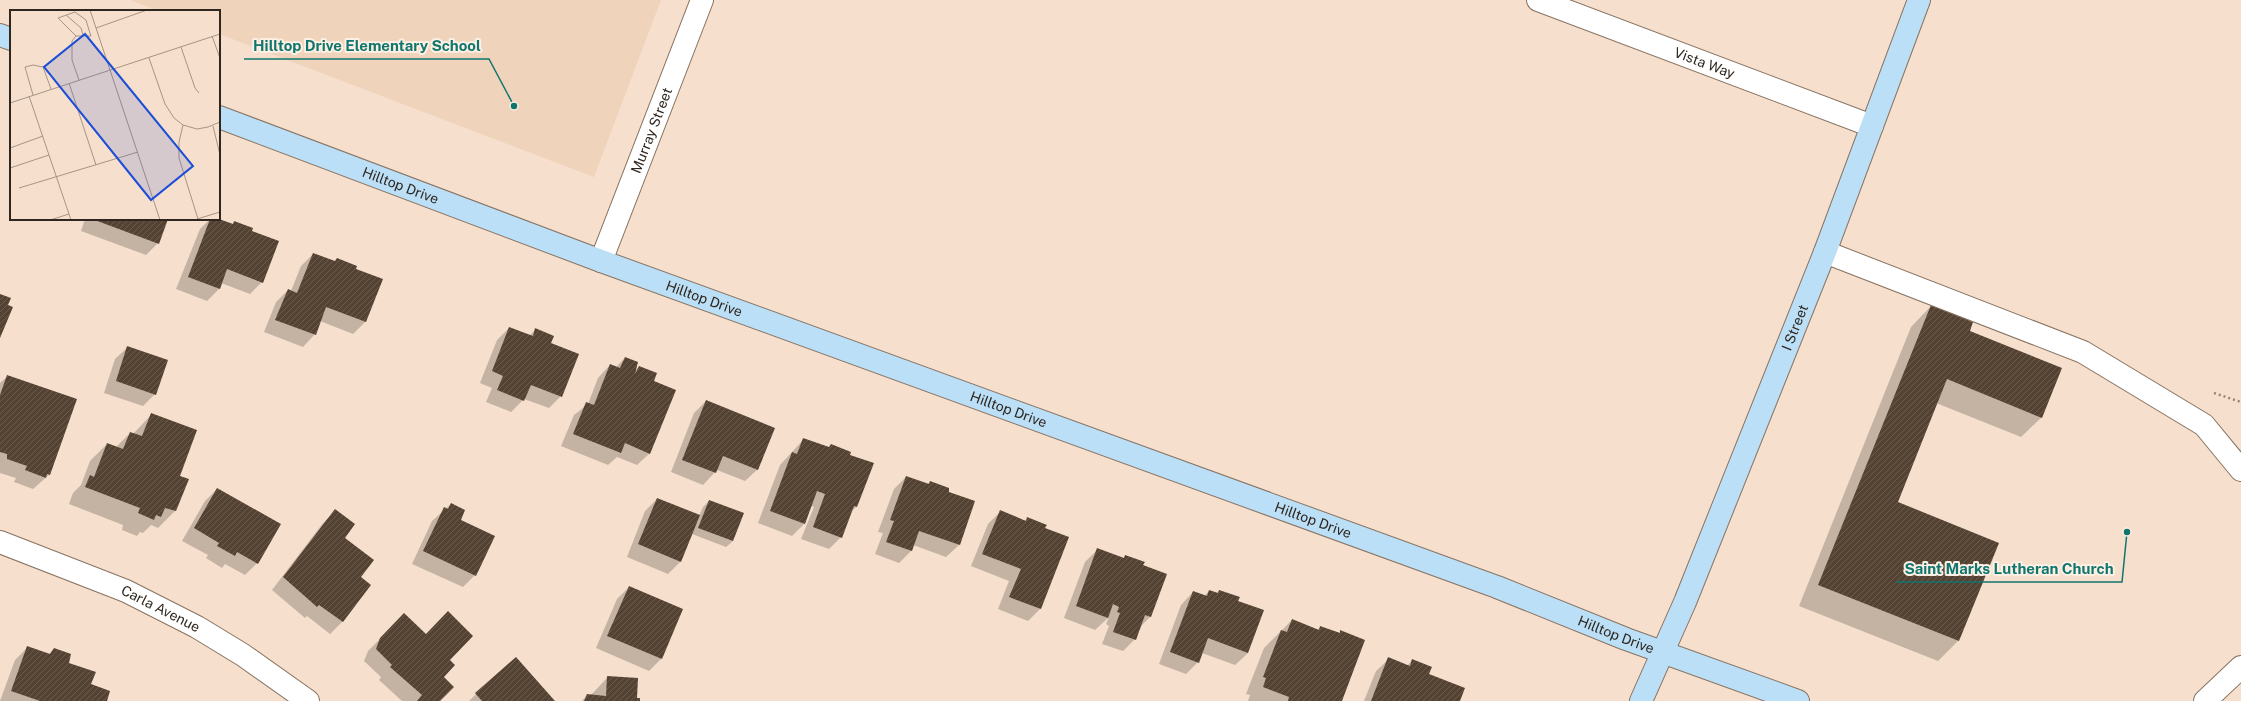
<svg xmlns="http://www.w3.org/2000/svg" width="2241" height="701" viewBox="0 0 2241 701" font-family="'Public Sans',sans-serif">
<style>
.built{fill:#f0d3bb}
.shadow{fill:#0003}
.building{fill:url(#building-hatch)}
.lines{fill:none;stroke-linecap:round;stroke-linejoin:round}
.lane-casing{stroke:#877362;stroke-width:24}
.street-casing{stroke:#877362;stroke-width:24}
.secondary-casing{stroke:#877362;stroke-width:24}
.path{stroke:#958578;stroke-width:2.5;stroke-dasharray:2 3;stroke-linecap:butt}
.lane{stroke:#fff;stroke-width:22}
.street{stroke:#fff;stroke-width:22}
.secondary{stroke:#bbdff7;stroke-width:22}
.labels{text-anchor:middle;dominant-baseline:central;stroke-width:4;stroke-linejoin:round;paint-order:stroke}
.street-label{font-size:14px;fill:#2f271f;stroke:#fdefe3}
.inset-road{fill:none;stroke:#a69587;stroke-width:1}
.view{fill:#1d4ed8;fill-opacity:0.15;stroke:#1d4ed8;stroke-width:2}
.inset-edge{fill:none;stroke:#2f271f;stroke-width:2}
.leader{fill:none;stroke:#0f766e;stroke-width:1.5}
.callout-dot{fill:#0f766e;stroke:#fdefe3;stroke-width:1.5}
.callout-label{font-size:15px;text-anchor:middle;font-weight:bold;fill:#0f766e;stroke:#fdefe3;stroke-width:4;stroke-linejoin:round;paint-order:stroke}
</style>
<defs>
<pattern id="building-hatch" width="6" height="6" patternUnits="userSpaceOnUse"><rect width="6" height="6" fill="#544232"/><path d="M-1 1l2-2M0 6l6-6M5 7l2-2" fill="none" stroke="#6a5b4e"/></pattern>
</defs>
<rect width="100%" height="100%" fill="#f6dfcc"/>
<polygon class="built" points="130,0 661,0 594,177 219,34 219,11 159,11"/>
<g class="shadow">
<polygon points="85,219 167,219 158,243 146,255 81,231"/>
<polygon points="210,219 218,219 232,225 235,222 251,232 262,282 250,294 221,283 219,289 207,301 176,289 200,229"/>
<polygon points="313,254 381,279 365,322 353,334 320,321 315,334 303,347 264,332 276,302 288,290 291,291 301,266"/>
<polygon points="1931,306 2042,417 2021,437 1936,403 1896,503 1958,641 1938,661 1799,606 1911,327"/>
<polygon points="509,328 530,335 535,330 550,343 561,396 549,408 524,399 511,412 486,402 492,388 480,383 497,340"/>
<polygon points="128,347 155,394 143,406 104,393 115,359"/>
<polygon points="625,358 635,371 639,367 653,382 650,453 637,465 617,457 608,465 561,446 574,415 588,404 598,378 610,365 615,368"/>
<polygon points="8,376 50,474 33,489 14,482 16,478 0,473 0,383"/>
<polygon points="706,401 758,469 745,481 717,470 703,485 671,472 694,413"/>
<polygon points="152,414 179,476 175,511 158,528 151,525 143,533 140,532 137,536 122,530 123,525 69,504 73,493 81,485 90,461 107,444 116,447 130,433 133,434"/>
<polygon points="804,439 849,455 856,507 851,512 841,537 829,549 801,539 814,507 811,506 804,524 792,536 758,523 780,465"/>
<polygon points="906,477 927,485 930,482 947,492 974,502 959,545 946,557 913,545 911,551 899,563 875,554 883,533 878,532 894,489"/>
<polygon points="217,489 257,563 245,575 225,564 222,568 206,558 208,555 182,541 205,501"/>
<polygon points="657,499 699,516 703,507 709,501 743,513 733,541 726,547 692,534 681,561 668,574 627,557 645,511"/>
<polygon points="451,504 459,521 475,575 463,587 412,564 432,521"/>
<polygon points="335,511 360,577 369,585 342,622 330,634 307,616 305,618 272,590 323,523"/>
<polygon points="1000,512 1024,521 1027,519 1044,529 1040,609 1028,621 998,609 1009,581 971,566 988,524"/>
<polygon points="1098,549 1123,559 1125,556 1142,566 1166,575 1150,617 1139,628 1135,639 1123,651 1102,644 1109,626 1106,624 1109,617 1095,630 1064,618 1085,562"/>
<polygon points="629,587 682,609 661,659 649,671 596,648 617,599"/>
<polygon points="1209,591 1216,594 1219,591 1237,601 1248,653 1235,665 1202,653 1198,662 1186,674 1159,664 1181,605 1193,592 1204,596"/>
<polygon points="404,615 442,677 439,701 402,701 379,680 381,677 364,661 368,651"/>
<polygon points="1292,620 1317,630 1321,627 1338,634 1340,632 1341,701 1248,701 1250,695 1246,694 1264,648"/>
<polygon points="27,648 48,655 54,649 106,701 0,701 15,660"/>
<polygon points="1389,659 1407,666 1412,660 1459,701 1364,701 1376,671"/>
<polygon points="608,677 635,699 639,701 582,701 587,695 591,695"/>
<polygon points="476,694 554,701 469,701"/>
</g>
<g class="building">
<polygon points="92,219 168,219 159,244"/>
<polygon points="210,219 219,219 233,224 234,221 253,228 252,231 279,241 263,283 227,269 220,289 188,277"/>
<polygon points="313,253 335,261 337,258 357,266 356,269 383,279 366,322 326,307 316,335 275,320 288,289 297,293"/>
<polygon points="0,294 11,298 8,305 13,307 0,338"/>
<polygon points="1931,305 1973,322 1970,331 2062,368 2042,418 1947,379 1898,502 1999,543 1959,641 1818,585"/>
<polygon points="509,327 533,336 535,328 554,336 551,343 579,354 562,397 531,385 524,401 497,390 503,376 492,371"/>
<polygon points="127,346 168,360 156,395 116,381"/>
<polygon points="625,357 638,362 635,374 639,366 657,373 654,381 676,390 650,454 625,443 621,453 573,434 586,402 594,405 610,364 620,368"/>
<polygon points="7,375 77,399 50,475 47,474 46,478 25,470 27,466 7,459 7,454 0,452 0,395"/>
<polygon points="706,400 775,428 758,470 723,456 716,473 682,460"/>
<polygon points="151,413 197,430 180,476 189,479 176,511 165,508 161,517 156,515 154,520 138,513 140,508 85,487 90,475 94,477 107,443 123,449 130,432 142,436"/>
<polygon points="803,438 829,447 831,444 851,452 850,455 874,463 857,507 854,506 842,538 813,527 825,494 817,491 805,524 770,511 792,452 797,454"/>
<polygon points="906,476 929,484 930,481 949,488 949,492 975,501 960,545 919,531 912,551 886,542 894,521 890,520"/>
<polygon points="217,488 281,524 258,564 237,552 235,556 217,546 219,543 194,528"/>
<polygon points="657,498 700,515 681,562 638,544"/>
<polygon points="709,500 744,513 733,541 698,528"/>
<polygon points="451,503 465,510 461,520 495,536 476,576 423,551 444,507 448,509"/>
<polygon points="335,509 355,524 345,538 374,560 361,577 371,585 343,622 319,605 317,607 283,577"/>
<polygon points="1000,510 1026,521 1027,517 1047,525 1045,528 1069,537 1041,609 1009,597 1021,569 982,554"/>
<polygon points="1097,548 1124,558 1125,555 1145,562 1143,565 1167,574 1151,617 1145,615 1136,640 1113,632 1120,613 1117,612 1119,607 1113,604 1108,618 1076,606"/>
<polygon points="629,586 683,609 662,659 607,636"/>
<polygon points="1209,590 1218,593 1219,590 1240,597 1238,601 1264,610 1248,653 1208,638 1199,663 1170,652 1193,591 1207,596"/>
<polygon points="448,611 473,636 450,660 455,665 444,677 454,687 440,701 417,701 422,695 390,667 392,665 376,649 380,638 404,613 426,634"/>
<polygon points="1292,619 1319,630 1320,626 1340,633 1340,630 1365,640 1342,701 1288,701 1289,697 1263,687 1266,678 1263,677 1281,630 1287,632"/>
<polygon points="27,646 50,654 54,648 71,654 69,663 96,672 91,684 110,691 107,701 40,701 11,691"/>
<polygon points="516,657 555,701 482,701 475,693"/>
<polygon points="1388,657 1410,666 1412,659 1432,667 1429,674 1465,688 1460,701 1371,701"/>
<polygon points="607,676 638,678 637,698 640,698 640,701 584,701 587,694 606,696"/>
</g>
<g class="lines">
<g class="lane-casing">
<g id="lane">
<polyline points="1825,252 2083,352 2204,425 2241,470"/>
<polyline points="2205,701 2241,667"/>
</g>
</g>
<g class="street-casing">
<g id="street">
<path id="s1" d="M1538 0 1872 126"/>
<path id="s2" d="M601 261 702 0"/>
<path id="s3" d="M0 542 126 591 197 627 243 655 308 701"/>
</g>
</g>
<g class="secondary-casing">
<g id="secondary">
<polyline points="0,35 11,39"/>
<path id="s4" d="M219 117 601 261 1497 587 1626 639 1798 701"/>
<path id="s5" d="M1641 701 1685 602 1825 252 1919 0"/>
</g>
</g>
<polyline class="path" points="2214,393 2241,402"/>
<use href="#lane" class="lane"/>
<use href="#street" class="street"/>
<use href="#secondary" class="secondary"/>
</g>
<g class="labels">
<g class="street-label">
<text stroke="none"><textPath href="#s1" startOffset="178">Vista Way</textPath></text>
<text stroke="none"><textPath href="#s2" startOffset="140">Murray Street</textPath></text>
<text stroke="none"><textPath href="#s4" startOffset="194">Hilltop Drive</textPath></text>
<text stroke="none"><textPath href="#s4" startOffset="518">Hilltop Drive</textPath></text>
<text stroke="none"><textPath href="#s5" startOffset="404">I Street</textPath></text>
<text stroke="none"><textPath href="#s4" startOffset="842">Hilltop Drive</textPath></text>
<text stroke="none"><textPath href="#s4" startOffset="1166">Hilltop Drive</textPath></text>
<text stroke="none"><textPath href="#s3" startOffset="174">Carla Avenue</textPath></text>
<text stroke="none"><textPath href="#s4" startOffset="1490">Hilltop Drive</textPath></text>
</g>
</g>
<g transform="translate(10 10)">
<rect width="210" height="210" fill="#f6dfcc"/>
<path class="inset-road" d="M80 0 150 210M56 5 71 18 73 25M86 18 137 0M66 26 48 8 65 2 76 10 79 20 81 26H66L62 31V50L69 70M202 26 210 48M171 37 185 78 189 83M139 48 155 94 164 108 173 115 187 119 198 117 210 112M59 73 86 155M23 85 15 57 23 55 33 57 41 79M19 86 61 210M0 93 210 24M173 115 169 132V148L188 209M203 116 210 145M0 138 33 126M0 158 39 145M9 178 128 142M187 209 210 202M40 210 59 204"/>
<path class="view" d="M75 24 183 156 141 190 34 57Z"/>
<rect width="210" height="210" class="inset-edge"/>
</g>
<path class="leader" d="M514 106L489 59H244M2127 532L2122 582H1896"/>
<g class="callout-dot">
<circle cx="514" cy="106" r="4"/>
<circle cx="2127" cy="532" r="4"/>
</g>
<g class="callout-label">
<text x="367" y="51">Hilltop Drive Elementary School</text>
<text x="2009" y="574">Saint Marks Lutheran Church</text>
</g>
</svg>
